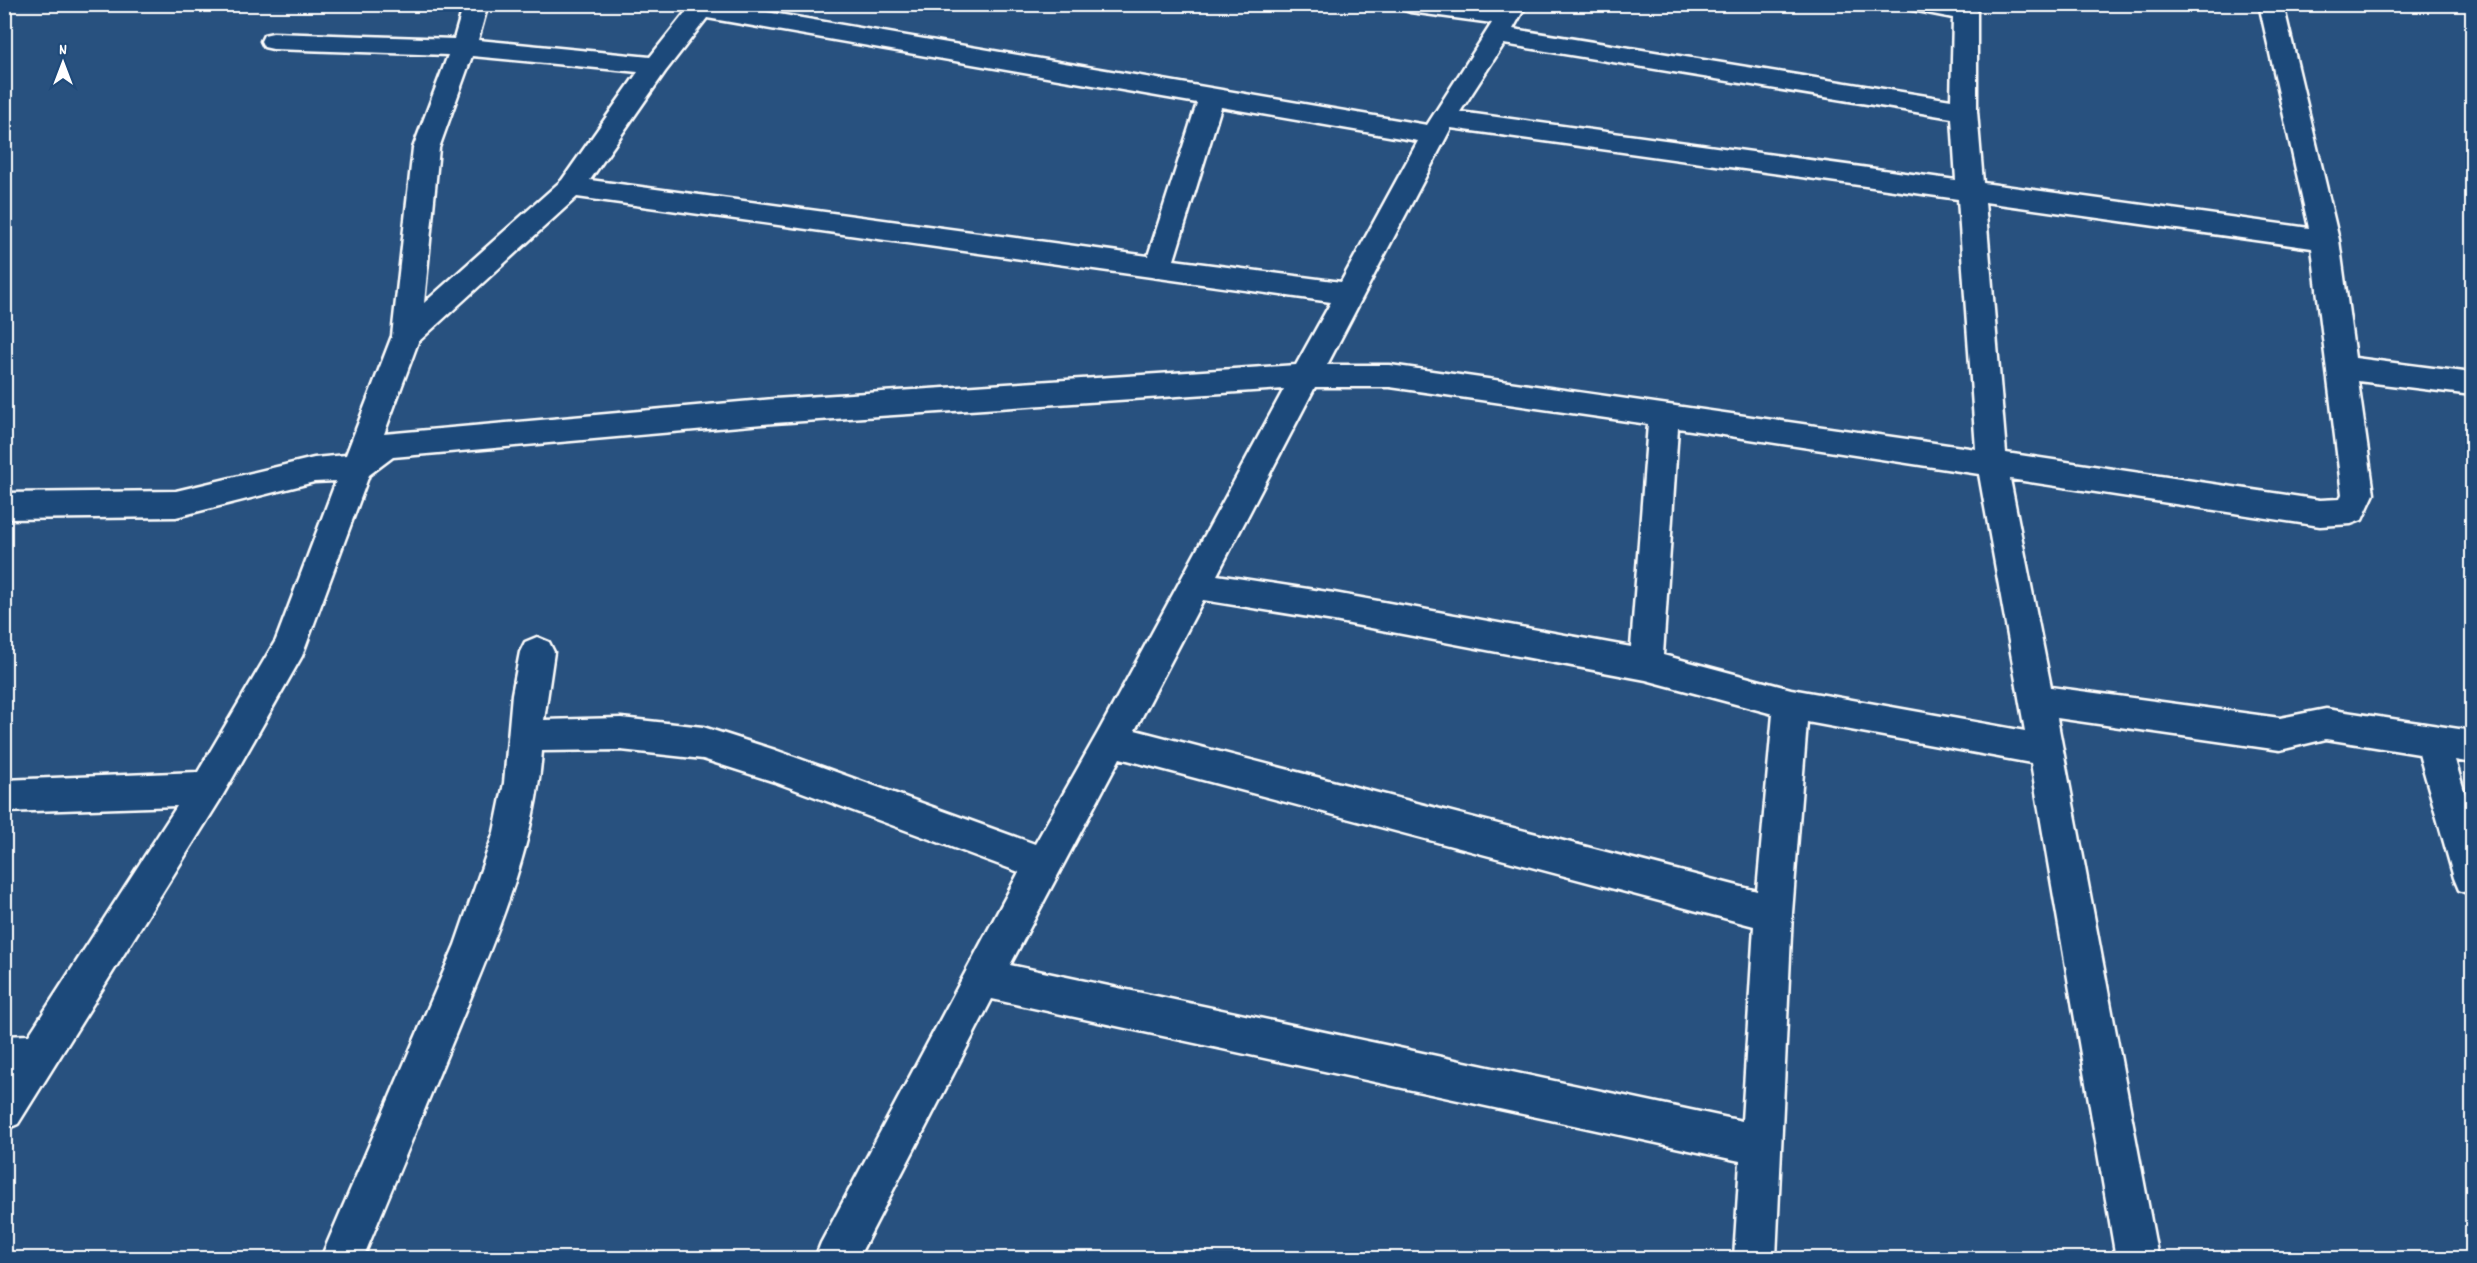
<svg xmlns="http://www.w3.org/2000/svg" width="2477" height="1263" viewBox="0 0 2477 1263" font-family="Dekko,sans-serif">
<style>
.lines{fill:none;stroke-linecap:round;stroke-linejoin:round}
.minor-casing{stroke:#fff;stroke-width:5}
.minor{fill:#1f4a7a;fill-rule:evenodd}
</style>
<rect width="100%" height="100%" fill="#28517f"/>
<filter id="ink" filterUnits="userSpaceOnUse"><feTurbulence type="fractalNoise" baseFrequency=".0167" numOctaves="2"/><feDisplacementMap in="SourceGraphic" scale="12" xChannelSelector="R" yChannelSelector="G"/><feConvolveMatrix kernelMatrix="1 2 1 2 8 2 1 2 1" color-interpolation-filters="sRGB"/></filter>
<g filter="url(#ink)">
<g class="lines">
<g class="minor-casing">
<path id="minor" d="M464 4H488L478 40 650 57 692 4H720L1427 125 1492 23 1410 12 1401 9 1398 4H1467L1500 9 1503 4H1527L1513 29 1951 100 1953 18 1907 9 1904 4H1977V111L1983 183 2309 228 2259 4H2283L2339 240 2355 358 2472 373V395L2358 381 2374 494 2362 520 2351 524 2320 526 2010 479 2051 687 2280 718 2326 709 2472 731V763L2455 760 2472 818V895L2459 890 2454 878 2419 754 2326 739 2280 750 2057 718 2158 1258H2116L2031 763 1807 722 1792 913 1776 1258H1734L1740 1161 992 999 858 1258H815L821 1243 1019 872 775 782 703 759 621 750 542 751C535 848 495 939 458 1028 426 1105 395 1182 363 1258H321L455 945 494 832 504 783 512 694 520 652 525 642 537 637 549 642 554 652 544 720 621 718 703 727 775 750 1035 844 1100 729 1284 389 774 423 393 457 369 475 302 656 220 800 18 1124 4 1130V1036L29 1035 177 806 4 812V780L198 772 276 640 336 481 314 482 176 517 4 519V493L176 491 314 458 346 455 392 336 413 148 448 55 273 49 264 47 261 41 264 35 273 33 454 39ZM707 18 1197 103 1148 256 590 180 665 72ZM1504 44 1952 118 1956 180 1460 112ZM472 56 638 72 562 180 424 303 439 148ZM1221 107 1418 141 1341 282 1174 260ZM1451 128 1958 199 1976 449 1390 365H1327ZM577 197 1331 302 1296 365 774 399 384 434 418 342ZM1985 202 2312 248 2342 494 2340 499 2320 500 2006 453ZM1315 387H1390L1648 424 1631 647 1334 593 1217 575ZM1678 428 1979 474 2025 731 1791 689 1663 655ZM1203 600 1334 621 1646 680 1773 714 1757 891 1135 730ZM1120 758 1754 926 1742 1121 1010 965Z"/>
</g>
<use href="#minor" class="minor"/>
</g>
</g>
<rect width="2477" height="1263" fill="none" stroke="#1f4a7a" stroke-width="24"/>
<rect x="12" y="12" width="2453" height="1239" fill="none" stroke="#fff" stroke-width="2" filter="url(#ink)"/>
<g transform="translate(63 63)" stroke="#1f4a7a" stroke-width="4.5" paint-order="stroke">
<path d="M0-4.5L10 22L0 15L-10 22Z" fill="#ffffff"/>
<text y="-9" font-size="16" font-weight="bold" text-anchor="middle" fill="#ffffff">N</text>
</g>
</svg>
